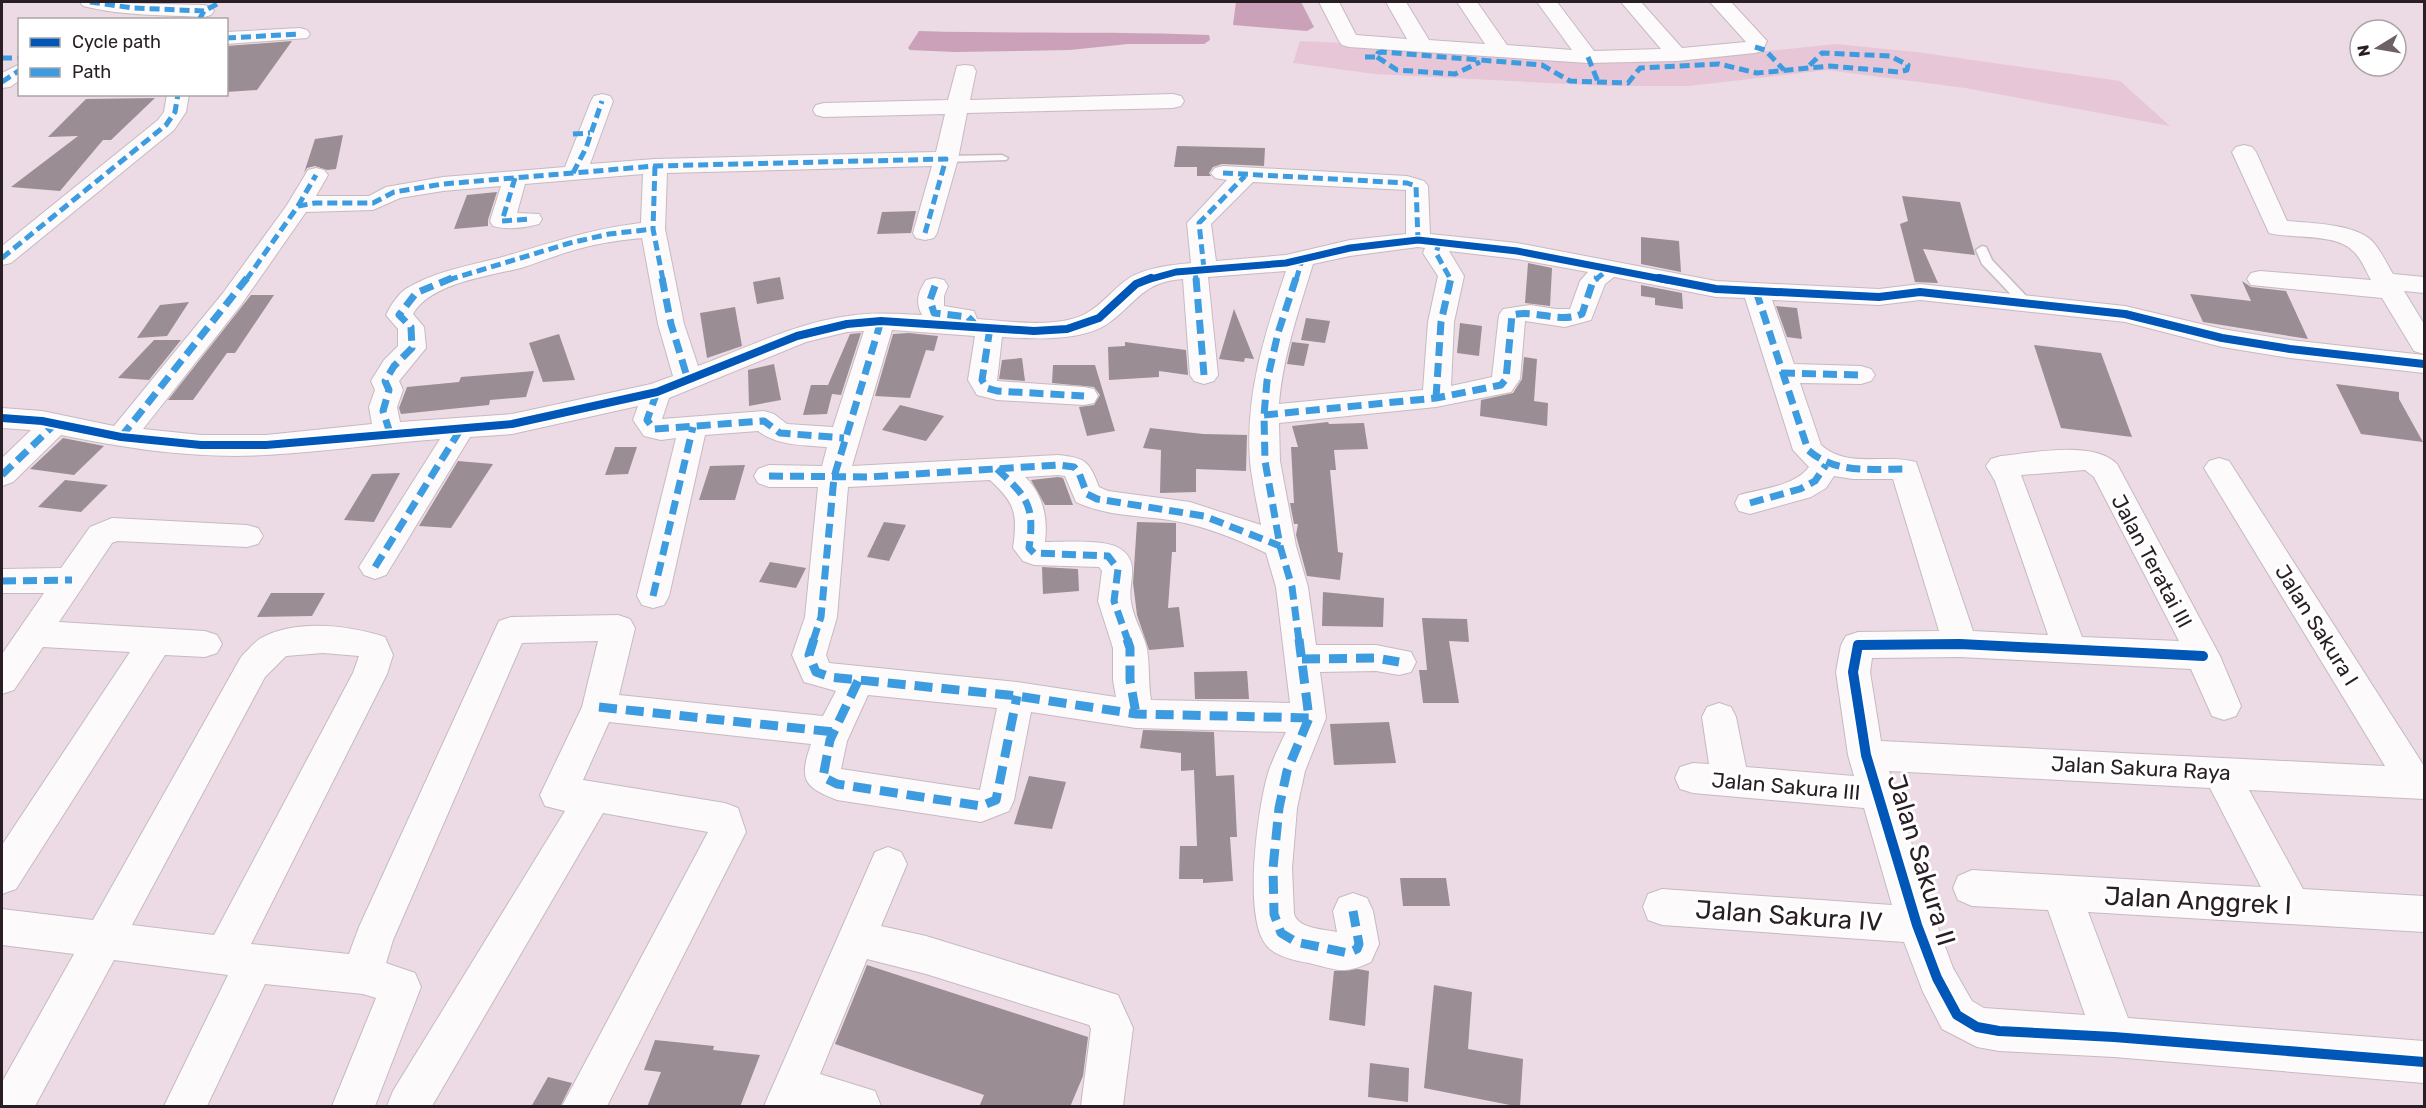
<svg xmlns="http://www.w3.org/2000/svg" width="2426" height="1108" viewBox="0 0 2426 1108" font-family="Rubik,sans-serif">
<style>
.green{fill:#e6c6d7}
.water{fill:#caa1b9}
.building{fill:#9a8d94}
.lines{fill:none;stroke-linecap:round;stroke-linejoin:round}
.lane-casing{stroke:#c6bac1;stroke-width:3}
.street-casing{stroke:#c6bac1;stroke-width:2}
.lane{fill:#fcfafb;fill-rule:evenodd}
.street{fill:#fcfafb;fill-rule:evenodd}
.quiet-far2{stroke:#3d9be0;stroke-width:5;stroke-dasharray:10 5;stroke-linecap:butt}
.quiet-far1{stroke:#3d9be0;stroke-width:7;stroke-dasharray:14 7;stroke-linecap:butt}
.quiet{stroke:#3d9be0;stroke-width:9;stroke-dasharray:18 9;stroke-linecap:butt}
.cycleway-far2-casing{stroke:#fff;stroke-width:10}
.cycleway-far1-casing{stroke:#fff;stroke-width:12}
.cycleway-casing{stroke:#fff;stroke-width:14}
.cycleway-far2{stroke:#0057b8;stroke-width:7}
.cycleway-far1{stroke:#0057b8;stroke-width:8}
.cycleway{stroke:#0057b8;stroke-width:10}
.labels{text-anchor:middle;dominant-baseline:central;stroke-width:6;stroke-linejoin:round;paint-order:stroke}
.street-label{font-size:21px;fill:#281e24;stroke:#fff}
.near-street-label{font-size:26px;fill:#281e24;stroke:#fff}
</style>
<rect width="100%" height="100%" fill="#ecdbe4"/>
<polygon class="green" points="1300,41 1690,59 1836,44 1916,52 2120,81 2170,126 1965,88 1827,70 1689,86 1609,86 1375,74 1293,63"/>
<g class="water">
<polygon points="1236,2 1301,2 1314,27 1307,31 1233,25"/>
<path d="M919 31C1016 34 1113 31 1209 35L1210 40 1204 44H1128L1070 50 955 52 910 50 908 48Z"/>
</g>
<g class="building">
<polygon points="292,41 257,90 226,92 226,46"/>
<polygon points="155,98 111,140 103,140 60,191 11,187 78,136 48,137 86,99"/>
<polygon points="343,135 336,169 327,170 315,166 307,168 304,173 315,139"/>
<polygon points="1177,146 1265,148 1264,166 1222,164 1213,167 1209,173 1211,176 1197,176 1197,167 1174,167"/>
<polygon points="497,192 488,220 488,226 454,229 467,195"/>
<polygon points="1902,196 1960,202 1975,255 1923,249 1938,283 1915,282 1900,224 1908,221"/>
<polygon points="916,211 911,233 877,234 882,212"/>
<polygon points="1641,237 1679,241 1681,272 1641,264"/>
<polygon points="1528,263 1552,268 1550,306 1525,303"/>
<polygon points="780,277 784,299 757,304 753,282"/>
<polygon points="2242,281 2251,287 2286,291 2308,339 2203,322 2190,294 2251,301"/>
<polygon points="1641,285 1682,293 1683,309 1655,305 1655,298 1641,296"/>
<polygon points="251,295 274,295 235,353 227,353 193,400 168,400"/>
<polygon points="189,302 167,336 137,338 160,305"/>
<polygon points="1776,306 1797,308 1802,339 1787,337"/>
<polygon points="735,307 742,346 707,358 700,313"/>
<polygon points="1234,309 1254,359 1245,358 1244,362 1219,359"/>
<polygon points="1306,318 1330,321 1325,343 1301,340"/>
<polygon points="1460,323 1482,326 1479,356 1457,353"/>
<polygon points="861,333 841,395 832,394 827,414 803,415 811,385 828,385 850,334"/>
<polygon points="909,333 938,336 934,351 926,350 910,398 875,396 893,334"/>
<polygon points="559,334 575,380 543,382 529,343"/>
<polygon points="154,340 181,340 149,380 118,378"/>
<polygon points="1125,342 1186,350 1188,375 1159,371 1159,377 1109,380 1108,347 1125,346"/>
<polygon points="1292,342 1309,344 1304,366 1287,364"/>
<polygon points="2034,345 2101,353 2132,437 2061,428"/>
<polygon points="1524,357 1537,359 1534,401 1548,403 1547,426 1480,416 1481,400 1513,393 1522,379"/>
<polygon points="1022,358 1025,381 999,379 1002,360"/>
<polygon points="774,364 781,400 749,406 748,370"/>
<polygon points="1053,365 1095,365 1115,431 1087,436 1079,407 1094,405 1100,395 1094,387 1052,383"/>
<polygon points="534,371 526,397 490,400 489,405 401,414 399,408 407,387 459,382 461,377"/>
<polygon points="2336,384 2399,392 2399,399 2423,442 2361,434"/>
<polygon points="900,405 944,416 926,441 882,430"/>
<polygon points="1328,422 1329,424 1364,423 1368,449 1334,450 1336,470 1330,470 1338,552 1343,553 1340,580 1307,576 1296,535 1298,524 1294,524 1290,503 1294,503 1291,447 1298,447 1292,426"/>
<polygon points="1150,428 1203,434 1247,435 1246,471 1196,469 1196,492 1160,493 1161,450 1143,448"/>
<polygon points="63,438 104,446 74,475 30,469"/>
<polygon points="615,447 637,447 628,474 605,475"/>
<polygon points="458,461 493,464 451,528 419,526"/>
<polygon points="745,465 735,500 699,500 710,466"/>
<polygon points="400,473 374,522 344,520 372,474"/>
<polygon points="1058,477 1063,478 1073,505 1045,505 1031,480"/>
<polygon points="65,480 108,485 81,512 38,507"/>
<polygon points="884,522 906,525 889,561 867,557"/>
<polygon points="1137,522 1176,523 1176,552 1172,552 1168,608 1179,607 1184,647 1149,650 1137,615 1133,583"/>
<polygon points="770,562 806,568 796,588 759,582"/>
<polygon points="1042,567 1078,569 1079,591 1043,594"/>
<polygon points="1323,592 1384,598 1383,627 1322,626"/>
<polygon points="271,593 325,593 312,616 257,617"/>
<polygon points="1422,618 1467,619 1469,642 1449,641 1459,703 1423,703 1419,670 1427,670"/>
<polygon points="1247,671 1249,699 1195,699 1194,672"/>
<polygon points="1389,722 1396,763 1334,765 1330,724"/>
<polygon points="1143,730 1214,732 1216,776 1234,775 1237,837 1230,837 1233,881 1203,883 1203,879 1179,879 1180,846 1197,846 1194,770 1181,771 1181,753 1140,748"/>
<polygon points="1029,776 1066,782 1052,829 1014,824"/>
<polygon points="1400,878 1446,878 1450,906 1403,906"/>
<polygon points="867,965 1088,1037 1083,1076 1070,1107 979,1107 984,1095 835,1044"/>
<polygon points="1358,969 1369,971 1365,1026 1329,1020 1334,971"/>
<polygon points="1434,985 1472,992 1468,1049 1523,1059 1520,1107 1424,1088"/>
<polygon points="655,1040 714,1046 713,1050 760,1055 740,1107 647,1107 661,1072 644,1070"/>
<polygon points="1370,1063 1409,1068 1408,1102 1368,1097"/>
<polygon points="548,1077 572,1083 560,1107 531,1107"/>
</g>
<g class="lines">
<g class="lane-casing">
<g id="lane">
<polygon points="1002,155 1008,158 1006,160 946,162 940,159 946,156"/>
<polygon points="1982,246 1986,247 1992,260 2032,302 2034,305 2032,308 2024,308 1982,264 1976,250"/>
</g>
</g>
<g class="street-casing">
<g id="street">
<path d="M80 2 204 5 211 7 214 11 211 15 204 17C164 15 122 16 83 6Z"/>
<polygon points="1319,2 1339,2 1356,35 1407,39 1386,2 1406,2 1429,40 1485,44 1457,2 1477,2 1507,45 1572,50 1537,2 1557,2 1594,51 1661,49 1621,2 1641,2 1682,48 1746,42 1710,2 1731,2 1767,41 1762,51 1755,53 1677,61 1588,63 1349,47 1342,45 1339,41"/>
<polygon points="300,28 307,30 310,34 307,38 226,44 226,32"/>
<polygon points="20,64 20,80 10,87 2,88 2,73"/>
<path d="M965 65 973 66 976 71 970 100 1173 94 1181 96 1184 101 1181 106 1173 108 967 113 958 159 937 233 934 238 925 240 916 238 913 233 932 166 667 173 665 229 684 324 698 366C747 348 795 323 848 316 873 312 897 314 922 315 915 302 918 292 926 280L935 278 944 280 948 286 944 296V306L974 311 977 319C1009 321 1062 330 1090 311 1103 303 1113 290 1125 281 1141 268 1171 265 1191 263L1187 223 1227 180 1215 178 1211 173 1215 168 1223 166 1407 176 1424 181 1428 186 1430 234 1517 243 1716 281 1879 289 1920 284 2125 306 2222 329 2290 340 2424 355V373L2290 358 2222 347 2125 322 1920 300 1879 305 1772 300 1794 364 1861 366 1871 369 1875 375 1871 381 1861 384 1800 383 1821 445C1848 469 1884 453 1916 462L1973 631 2048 635 1995 481 1986 466 1991 459 2001 456C2033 453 2093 440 2117 464L2220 656 2241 706 2236 716 2224 720 2212 716 2191 669 1960 657 1872 658 1870 672 1881 741 2385 766 2204 468 2209 461 2219 458 2229 461 2424 766V799L2249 790 2303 889 2424 896V932L2088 912 2128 1018 2424 1041V1083L2114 1057 1999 1051 1977 1047 1942 1029 1923 992 1904 942 1662 925 1648 920 1643 907 1648 894 1662 889 1892 905 1864 808 1693 793 1680 789 1675 778 1680 767 1693 763 1709 764 1702 717 1707 707 1719 703 1731 707 1736 717 1746 767 1854 776 1848 755 1836 672 1841 645 1846 636 1858 632 1939 631 1893 479H1853L1834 476 1826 488 1811 497 1750 514 1739 511 1735 503 1739 495C1761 489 1795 486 1809 467L1793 450 1745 298 1716 297 1614 277 1605 284 1591 320 1565 327 1525 321 1520 379 1511 392 1436 407 1279 423 1280 461 1296 546 1308 587 1316 645H1376L1411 652 1416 662 1411 672 1399 675 1376 671 1320 672 1326 718 1305 771 1297 808 1292 868 1294 914C1299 929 1323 929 1337 932L1333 911 1339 898 1353 893 1367 898 1373 911 1379 944 1371 962C1343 975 1338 970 1309 963 1296 961 1276 957 1267 946 1242 918 1258 804 1269 770 1274 757 1280 744 1286 732L1136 728 1031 712 1014 800 1009 811 981 822 837 800C803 787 799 779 811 744L609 722 583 780 725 803 738 808 746 832 607 1106H562L708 832 603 813 432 1106H387L393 1091 565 811 545 806 540 795 582 707 598 641 522 643 393 940 386 963 415 973 421 987 375 1106H332L376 998 363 994 265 984 207 1106H164L228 975 114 960 35 1106H2V1082L74 954 2 945V909L93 920 241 657C247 651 253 643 261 638 297 619 348 625 385 637L393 655 387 674 251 944 349 954 359 927 499 621 511 617 618 615 630 619 635 628 619 695 823 716 836 691 804 682 792 655 805 617 818 487H769L758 483 754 476 758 469 769 465 822 466 827 447C802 445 778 446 758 431L705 435 669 596 664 605 653 608 642 605 637 596 676 438 661 440 644 436 633 420 638 406 512 434 470 437 386 575 375 579 364 575 359 567 440 439C382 443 324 452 266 455 197 459 129 449 61 435L13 482 2 486V458L31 430 2 428V408L42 411 114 426 223 293 287 205 308 170 316 168 324 170 328 175 316 196H369L386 187 443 177 565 167 591 101 594 96 602 94 610 96 613 101 590 164 655 159 936 152 945 114 824 117 816 115 813 110 816 105 824 103 948 100 957 66ZM643 174 641 223C590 229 554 242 506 256 473 265 439 270 409 287 399 292 391 305 386 315L398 329V346L384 360 371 381 375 390 369 407 372 424 266 435H201L143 429 241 305 306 212 373 210 400 198 443 191 501 186 490 221 493 226C508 230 524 228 539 224L542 219 539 214 517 213 525 184ZM1253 182 1406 190V234L1350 240 1286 255 1216 261 1211 224ZM642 238 658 324 673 376 651 384 512 414 400 422 397 407 403 390 399 381 426 348 424 327 413 314C430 283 490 276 521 268 540 262 559 254 578 249 599 243 621 240 642 238ZM1418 247 1425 248 1423 253 1438 276 1428 322 1423 390 1279 404C1283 355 1299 310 1313 264L1350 256ZM1449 251 1517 259 1588 272 1580 281 1570 309H1556L1530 305 1503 309 1499 315 1492 377 1451 386 1454 322 1464 276ZM1286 271C1265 333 1245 394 1250 461 1252 482 1257 504 1261 525L1190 502 1108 491 1099 487C1089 461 1086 458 1058 455L852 466 892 330 975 336 968 380 977 395 997 400 1084 405 1094 403 1098 396 1094 389 1084 387 997 381 1002 337C1033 339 1084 342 1110 322 1138 301 1143 282 1183 279L1190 375 1194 381 1204 384 1214 381 1218 375 1208 277ZM864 331 833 427 787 424 774 414 764 411 662 419 669 398 806 342 847 332ZM2085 470 2094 477 2179 641 2082 637 2021 475ZM1058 475 1065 476 1076 502C1108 517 1141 515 1175 521 1207 527 1237 539 1266 553L1276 587 1290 703 1151 700C1148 683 1150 659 1146 645 1142 631 1133 617 1131 602 1127 582 1142 562 1119 548 1105 539 1062 542 1045 542 1048 518 1043 494 1025 477ZM990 480C1015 503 1018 513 1013 548L1023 561 1034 565 1099 567 1102 571 1098 601 1113 648V680L1116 697 1017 682 829 663 826 655 837 617 848 487ZM323 653 359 656 353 673 214 935 132 925 265 677 286 656ZM868 695 997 708 980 790 841 769 847 741ZM1889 771 2210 788 2261 887 1972 870 1958 876 1953 888 1958 900 1972 906 2048 910 2085 1015 1984 1008 1972 1001 1953 968 1937 925Z"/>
<polygon points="167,94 189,94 186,112 174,130 11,263 2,265 2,246 158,120 164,112"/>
<path d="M2244 145 2252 147 2256 152 2287 221C2311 223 2357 224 2373 242 2381 251 2387 264 2393 274L2424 277V293L2404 291 2424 324V354L2414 351 2382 298 2251 285 2247 279 2251 273 2260 271 2371 280C2366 271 2361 258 2353 251 2336 233 2292 239 2269 233L2232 152 2236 147Z"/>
<polygon points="112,518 247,525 258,528 263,536 258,544 247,547 117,541 112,543 59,622 205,631 217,635 222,644 217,653 205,657 165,655 16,889 2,894 2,845 130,652 43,647 14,690 2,694 2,654 44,593 2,593 2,569 61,568 90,527"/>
<polygon points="888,847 901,852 907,864 881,926 926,936 1118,995 1133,1028 1123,1106 1081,1106 1091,1029 1089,1025 926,974 867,959 820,1074 875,1091 881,1106 764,1106 875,852"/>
</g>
</g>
<use href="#lane" class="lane"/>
<use href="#street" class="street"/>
<g class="quiet-far2">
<polyline points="90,2 133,8 204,11"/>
<polyline points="199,20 204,11 221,2"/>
<polyline points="226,38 300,34"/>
<polyline points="1755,47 1765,50 1784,70"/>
<polyline points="1365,57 1377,57 1378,53 1382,52 1542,65 1570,81 1628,83 1640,68 1719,64 1757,73 1830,66 1899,72 1907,70 1908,65 1890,56 1822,53 1807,68"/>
<polyline points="1377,57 1397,70 1455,74 1480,62"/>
<polyline points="1588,57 1598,82"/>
<polyline points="2,58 20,58"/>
<polyline points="2,82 20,70"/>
<polyline points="573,134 590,133"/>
<polyline points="655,166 653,229 663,280"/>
<polyline points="573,173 586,148 602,101"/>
<polyline points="1223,173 1407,183 1416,186 1418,240"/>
<polyline points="515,178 502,221 530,219"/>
<polyline points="298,206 316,175"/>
<polyline points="1440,241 1436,253 1451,280"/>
<polyline points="2,258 166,125 175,112 178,94"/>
<polyline points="1204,269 1199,223 1245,176"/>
<polyline points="1195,270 1196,280"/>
<polyline points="246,280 298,206 315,203 373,203 394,192 443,184 655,166 946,159 925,233"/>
<polyline points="448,280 570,243 609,234 653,229"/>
<polyline points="1296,280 1302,260"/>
<polyline points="1595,280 1610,268"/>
</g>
<g class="quiet-far1">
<polyline points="662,278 671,324 688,380"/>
<polyline points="1196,278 1204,375"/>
<polyline points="1296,278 1278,333 1267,381 1264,415 1265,461 1280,546 1292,587 1299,641"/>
<polyline points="935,286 930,300 934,313 968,317 973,322 972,327"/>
<path d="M1756 291 1808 450C1835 474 1871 469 1905 469"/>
<polyline points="990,328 982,380 987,388 997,391 1084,396"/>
<polyline points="1781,373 1861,375"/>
<polyline points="657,392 647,420 654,429 764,421 780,433 844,438"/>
<polyline points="1436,398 1441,322 1451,278"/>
<path d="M1264 415 1436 398 1501 385 1506 379 1512 315C1536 309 1559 324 1582 314L1593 281 1597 278"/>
<polyline points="390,433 383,411 389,390 385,381 394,366 412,348 411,327 399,315 416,293 452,278"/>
<polyline points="121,437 247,278"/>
<path d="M997 469C1027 497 1035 505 1029 548L1034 553 1108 556 1118 569 1114 601 1128 641"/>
<polyline points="2,475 55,424"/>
<polyline points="769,476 868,477 1058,465 1074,467 1079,473 1087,494 1097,499 1204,516 1280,546"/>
<polyline points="1750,503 1800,489 1815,481 1826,465"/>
<polyline points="375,567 462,427"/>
<polyline points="2,581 72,580"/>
<polyline points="653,596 693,427"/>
<polyline points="813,641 821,617 834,477 881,321"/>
</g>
<g class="quiet">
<polyline points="814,639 809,655 816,672 830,677 1017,696 1136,714 1309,718"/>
<polyline points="1127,639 1130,648 1130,680 1136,714"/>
<polyline points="1299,639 1309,718 1287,771 1279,808 1273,868 1274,914 1281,933 1296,942 1348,953 1357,949 1359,944 1353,911"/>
<polyline points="1302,659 1376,658 1399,662"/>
<polyline points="858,681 830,740 823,777 837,784 981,806 996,800 1017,696"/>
<polyline points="599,707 834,732"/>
</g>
<g class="cycleway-far2-casing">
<polyline id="cycleway-far2" points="1147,280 1176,272 1286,263 1350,248 1418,240 1517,251 1667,280"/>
</g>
<g class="cycleway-far1-casing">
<g id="cycleway-far1">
<polyline points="1659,278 1716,289 1879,297 1920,292 2125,314 2222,338 2290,349 2424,364"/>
<polyline points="2,418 42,421 121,437 201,445 266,445 512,424 657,392 797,336 847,324 881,321 1034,331 1067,329 1099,318 1136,284 1151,278"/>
</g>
</g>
<g class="cycleway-casing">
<polyline id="cycleway" points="2203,656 1960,644 1858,645 1853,672 1866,755 1917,925 1937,978 1957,1015 1977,1027 1999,1031 2114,1037 2424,1062"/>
</g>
<use href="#cycleway-far2" class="cycleway-far2"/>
<use href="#cycleway-far1" class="cycleway-far1"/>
<use href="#cycleway" class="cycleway"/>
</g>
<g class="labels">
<g class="street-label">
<text transform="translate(2152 561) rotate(62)">Jalan Teratai III</text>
<text transform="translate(2317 625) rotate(58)">Jalan Sakura I</text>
<text transform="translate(2141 768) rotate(3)">Jalan Sakura Raya</text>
<text transform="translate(1786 786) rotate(5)">Jalan Sakura III</text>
</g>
<g class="near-street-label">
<text transform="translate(1921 860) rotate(73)">Jalan Sakura II</text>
<text transform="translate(2198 901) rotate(3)">Jalan Anggrek I</text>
<text transform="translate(1789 916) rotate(4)">Jalan Sakura IV</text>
</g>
</g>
<rect width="2426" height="1108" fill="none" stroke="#281e24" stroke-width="6"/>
<rect x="18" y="18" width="210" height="78" fill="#ffffff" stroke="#a9a5a7" stroke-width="1.5"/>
<rect x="30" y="38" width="30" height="9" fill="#0057b8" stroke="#a9a5a7" stroke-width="1.5"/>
<text x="72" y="48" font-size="18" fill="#281e24">Cycle path</text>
<rect x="30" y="68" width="30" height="9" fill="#3d9be0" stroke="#a9a5a7" stroke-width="1.5"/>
<text x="72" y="78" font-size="18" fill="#281e24">Path</text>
<g transform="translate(2378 48) rotate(259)"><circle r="28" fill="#ffffff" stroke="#a9a5a7" stroke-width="1.5"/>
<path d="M0-4.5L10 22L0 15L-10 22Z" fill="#6d6067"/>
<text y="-9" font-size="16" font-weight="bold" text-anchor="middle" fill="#281e24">N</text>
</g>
</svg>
